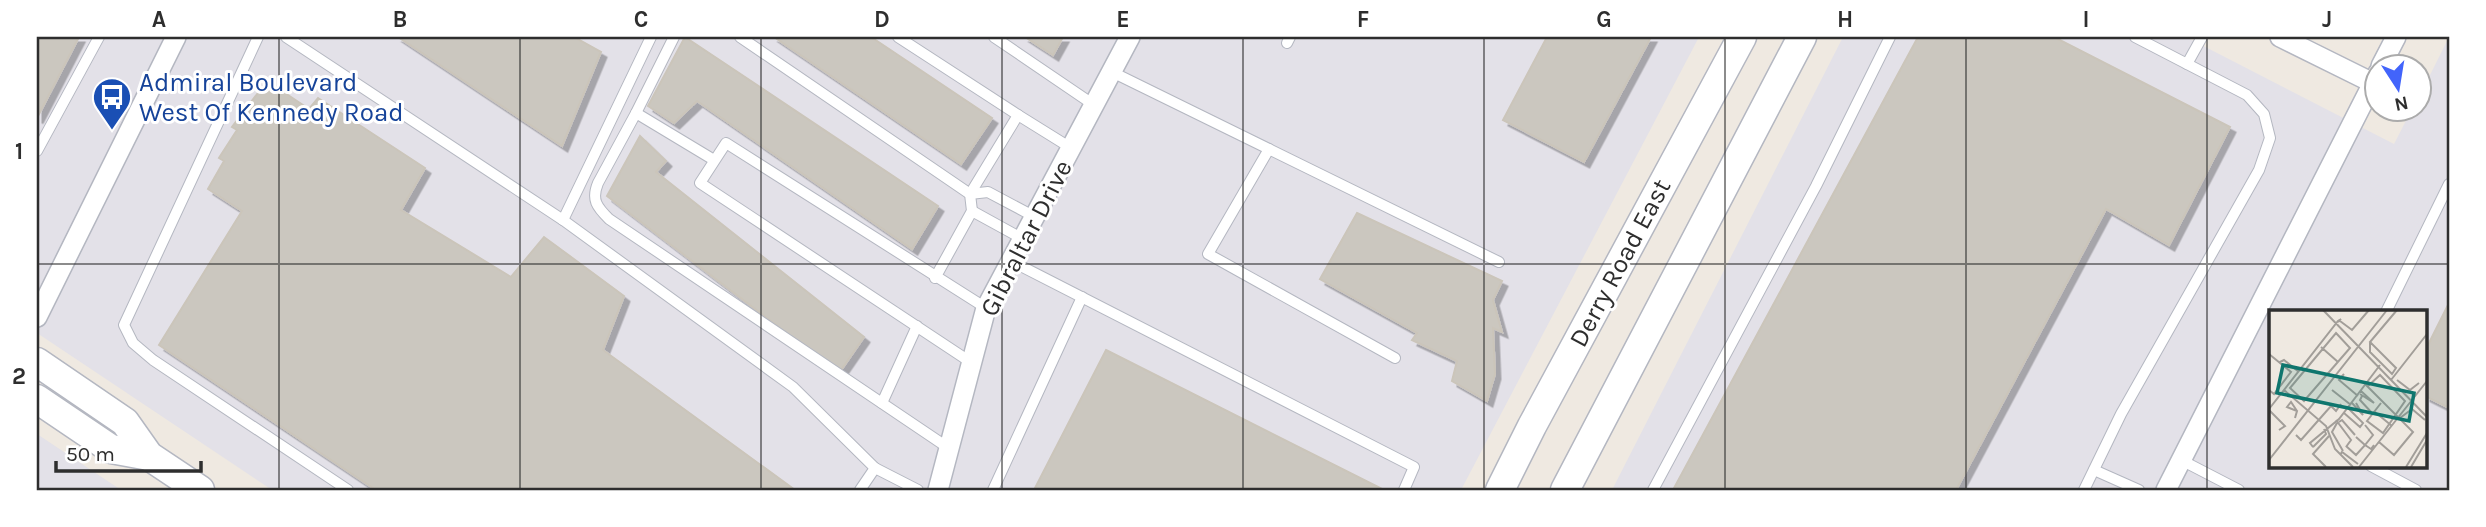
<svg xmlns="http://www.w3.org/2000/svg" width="2486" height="527" viewBox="0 0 2486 527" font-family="Karla,sans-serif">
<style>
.industrial{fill:#e3e1e8;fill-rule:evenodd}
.building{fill:#cbc7bf;stroke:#cbc5ba;stroke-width:2;filter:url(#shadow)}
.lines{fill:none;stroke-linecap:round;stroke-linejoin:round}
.lane-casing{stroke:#b4b7c1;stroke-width:12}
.street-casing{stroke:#b4b7c1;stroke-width:22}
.secondary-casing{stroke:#b4b7c1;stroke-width:31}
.lane{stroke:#fff;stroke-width:10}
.street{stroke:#fff;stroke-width:19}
.secondary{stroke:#fff;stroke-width:28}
.grid{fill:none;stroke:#2e2e2e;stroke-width:2;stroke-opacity:0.55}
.labels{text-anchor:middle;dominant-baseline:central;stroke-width:6;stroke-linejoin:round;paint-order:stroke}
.transit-label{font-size:26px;fill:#164399;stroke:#fff;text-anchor:start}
.street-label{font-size:26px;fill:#2e2e2e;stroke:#fff}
.inset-road{fill:none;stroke:#a29e99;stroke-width:2}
.view{fill:#0f766e;fill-opacity:0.15;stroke:#0f766e;stroke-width:3.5}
.inset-edge{fill:none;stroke:#2e2e2e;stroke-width:3.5}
.neatline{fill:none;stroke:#2e2e2e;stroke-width:2.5}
.grid-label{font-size:23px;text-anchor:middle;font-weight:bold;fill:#2e2e2e}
</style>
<defs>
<filter id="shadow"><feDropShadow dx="5.5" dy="5.5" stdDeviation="0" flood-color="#0004"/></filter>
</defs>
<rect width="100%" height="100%" fill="#efe9e1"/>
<g class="industrial">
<polygon points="37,37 1699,37 1461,490 272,490 37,333"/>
<path d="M1843 37H2186L2394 144 2412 109 2420 108V95L2449 37V490H1612ZM2271 312H2425V466H2271Z"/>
<polygon points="37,434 121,490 37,490"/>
</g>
<g class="building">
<polygon points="37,37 79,37 37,118"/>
<polygon points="398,37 574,37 601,52 562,146"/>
<polygon points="685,37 938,206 912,249 697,101 674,123 648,106"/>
<polygon points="774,37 871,37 992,118 961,164"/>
<polygon points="1025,37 1063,37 1053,55"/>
<polygon points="1547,37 1651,37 1584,162 1503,120"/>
<polygon points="1918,37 2054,37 2230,127 2169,245 2106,209 1956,490 1673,490"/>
<polygon points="267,81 309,109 318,98 425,168 401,210 511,277 544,237 624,296 603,350 795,490 376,490 159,345 242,211 208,189 224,161 219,158 237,130 232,127"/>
<polygon points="640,136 666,161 656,172 864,337 839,373 607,196"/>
<polygon points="1357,213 1502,281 1493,300 1502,332 1493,328 1495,374 1487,401 1452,381 1457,361 1412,340 1417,333 1320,279"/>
<polygon points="2449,303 2449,408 2425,396 2425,351"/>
<polygon points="1106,350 1384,490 1034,490"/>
</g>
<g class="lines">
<g class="lane-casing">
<g id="lane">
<polyline points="258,37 124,325 133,343 153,360 348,490"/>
<polyline points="286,37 563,220 793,387 875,468 918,490"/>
<path d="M674 37 636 113 598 183C591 200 597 207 609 219L950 449"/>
<polyline points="740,37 970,194 972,211 935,278"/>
<polyline points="898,37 1018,115"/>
<polyline points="994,37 1094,105"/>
<polyline points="1287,43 1290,37"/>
<polyline points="2187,64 2202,37"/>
<polyline points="1112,72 1499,262"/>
<polyline points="636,113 714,160"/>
<polyline points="1269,149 1208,254 1395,358"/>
<polyline points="37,151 99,37"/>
<polyline points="970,194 1018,115 1071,148"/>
<polyline points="970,194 988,192 1035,217"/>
<polyline points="972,211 1023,239"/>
<polyline points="563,220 651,37"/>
<polyline points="1011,261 1414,467 1404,490"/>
<polyline points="2386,312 2449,184"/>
<polyline points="972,363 700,183 726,143 986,308"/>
<polyline points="882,403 917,326"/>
<polyline points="2181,460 2239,490"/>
<polyline points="2371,466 2416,490"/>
<polyline points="2094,470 2139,490"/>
<polyline points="860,490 875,468"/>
<polyline points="993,490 1082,297"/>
<polyline points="1653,490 1816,186 1890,37"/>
<polyline points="2084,490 2121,414 2259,170 2270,138 2264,114 2247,95 2135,37"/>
</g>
</g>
<g class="street-casing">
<g id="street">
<polyline points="2280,37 2373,83"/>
<polyline points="2381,66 2396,37"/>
<polyline points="37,317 176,37"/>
<polyline points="938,490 986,308 1130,37"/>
<polyline points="2166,490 2378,73"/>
</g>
</g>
<g class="secondary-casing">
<g id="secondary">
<polyline points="37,362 125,422 149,456 200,490"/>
<polyline points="37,399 111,449 149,456"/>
<polyline points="1500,490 1532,426 1742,37"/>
<polyline points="1565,490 1802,37"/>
</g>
</g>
<use href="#lane" class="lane"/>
<use href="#street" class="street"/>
<use href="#secondary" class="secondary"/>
</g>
<path class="grid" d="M279 37V490M520 37V490M761 37V490M1002 37V490M1243 37V490M1484 37V490M1725 37V490M1966 37V490M2207 37V490M37 264H2449"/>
<defs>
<g id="bus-pin" transform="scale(2.0125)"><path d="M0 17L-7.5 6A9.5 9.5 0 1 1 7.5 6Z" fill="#1a4fb4" stroke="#fff"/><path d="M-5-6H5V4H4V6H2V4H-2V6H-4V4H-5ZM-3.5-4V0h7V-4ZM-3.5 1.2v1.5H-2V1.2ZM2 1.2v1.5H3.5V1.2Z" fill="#fff"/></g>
</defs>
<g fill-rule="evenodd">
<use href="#bus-pin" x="112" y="97"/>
</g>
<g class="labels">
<g class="transit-label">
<text x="139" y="82">Admiral Boulevard<tspan x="139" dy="30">West Of Kennedy Road</tspan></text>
</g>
<g class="street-label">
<text transform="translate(1026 238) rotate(-63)">Gibraltar Drive</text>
<text transform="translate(1620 263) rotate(-62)">Derry Road East</text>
</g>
</g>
<g transform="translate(2269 310)">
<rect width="158" height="158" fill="#efe9e1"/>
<path class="inset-road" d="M54 0 158 107M71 11 83 20 100 0M67 23 81 38 35 91 21 78ZM101 32V42L123 64 127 58 101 32 128 0M52 37 69 52M0 44 22 62 5 84 0 80M11 52 15 50 30 62M75 64 70 70 89 86M122 70 158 24M128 70 141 80 150 73M96 74 144 122 125 145 110 132M99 76 111 65 136 91 114 123 98 111 112 93M15 80 57 116 66 139 84 157M63 80 82 95M91 84 105 93 92 81M93 86 91 90 103 103M83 93 94 105 87 93M0 99 69 11 72 9 69 12M0 100 16 116 10 120M106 102 123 116M75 103 91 117 94 113 79 98M26 108 28 101 18 97 22 92 28 101M131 108 143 99 156 110M67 110 82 130 77 137M70 112 73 110 86 125M68 113 63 122 74 141M27 125 32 130 62 96 67 101 72 94M87 127 96 135 104 125 96 115M77 136 87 145 96 135 102 139 105 135M44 137 41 133 70 109 111 55M44 137 57 124 55 119M71 145 73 142 89 154M0 150 118 0M57 157 44 144 60 126M90 157 158 71M137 157 158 123M142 157 158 130"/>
<path class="view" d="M14 55 145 83 140 111 8 83Z"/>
<rect width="158" height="158" class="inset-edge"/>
</g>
<rect width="2486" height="527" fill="none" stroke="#ffffff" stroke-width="77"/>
<g transform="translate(2398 88) rotate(168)"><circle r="33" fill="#ffffff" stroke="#ababab" stroke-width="2"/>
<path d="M0-5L12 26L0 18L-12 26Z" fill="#4264fb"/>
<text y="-10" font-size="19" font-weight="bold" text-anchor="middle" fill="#2e2e2e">N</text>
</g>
<path d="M56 461v10h145v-10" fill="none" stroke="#2e2e2e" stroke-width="3.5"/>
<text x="66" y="461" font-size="21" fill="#2e2e2e" stroke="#ffffff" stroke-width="5" paint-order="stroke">50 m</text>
<rect x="38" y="38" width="2410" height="451" class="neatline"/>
<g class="grid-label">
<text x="159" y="27">A</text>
<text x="400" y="27">B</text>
<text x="641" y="27">C</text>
<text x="882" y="27">D</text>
<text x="1123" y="27">E</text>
<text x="1363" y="27">F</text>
<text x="1604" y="27">G</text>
<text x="1845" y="27">H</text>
<text x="2086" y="27">I</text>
<text x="2327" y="27">J</text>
<text x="19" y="159">1</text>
<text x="19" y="384">2</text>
</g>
</svg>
